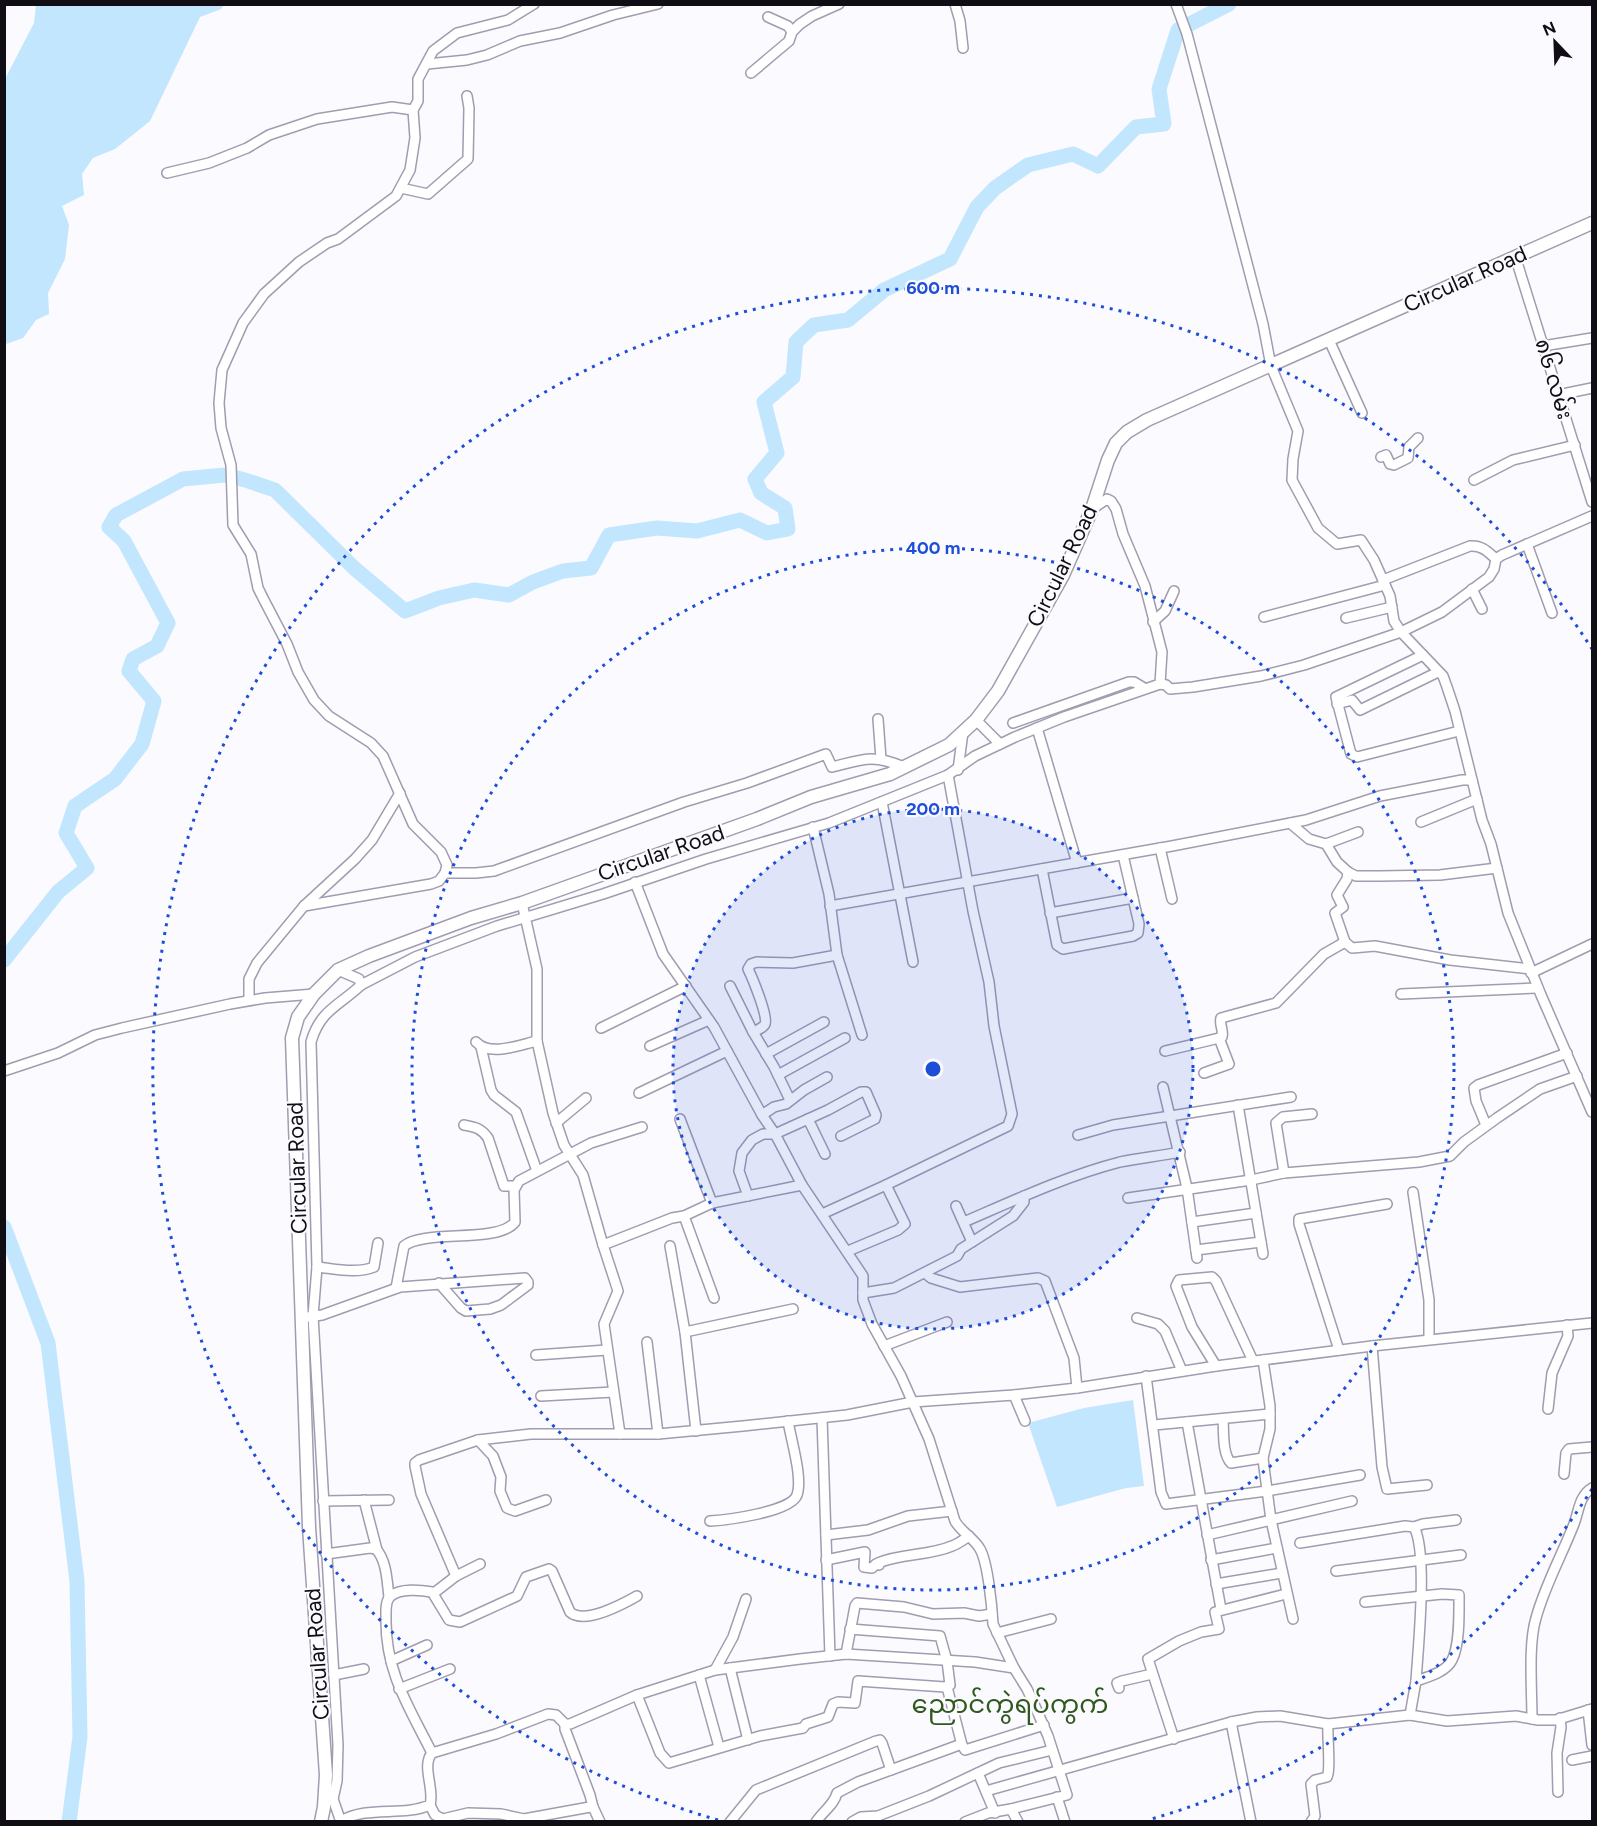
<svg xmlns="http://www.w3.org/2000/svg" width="1597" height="1826" viewBox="0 0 1597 1826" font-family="Figtree,'Noto Sans Myanmar',sans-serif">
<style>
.water{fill:#c1e6fd}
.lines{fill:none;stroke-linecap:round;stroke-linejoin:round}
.river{stroke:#c1e6fd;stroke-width:15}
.minor-casing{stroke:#a19caf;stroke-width:12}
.major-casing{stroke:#a19caf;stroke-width:15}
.minor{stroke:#fff;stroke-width:9}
.major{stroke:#fff;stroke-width:12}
.ring{fill:none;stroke:#1d4ed8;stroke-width:3;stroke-dasharray:3 6}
.labels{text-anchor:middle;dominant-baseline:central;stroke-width:4.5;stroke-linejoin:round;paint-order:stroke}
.street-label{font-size:22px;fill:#100e14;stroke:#fbfafe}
.quarter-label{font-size:26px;fill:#2f591e;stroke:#fbfafe}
.centre{fill:#1d4ed8;stroke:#fbfafe;stroke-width:3}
.ring-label{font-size:18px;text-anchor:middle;font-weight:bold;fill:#1d4ed8;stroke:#fbfafe;stroke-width:4.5;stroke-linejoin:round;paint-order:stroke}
</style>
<rect width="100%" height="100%" fill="#fbfafe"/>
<g class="water">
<polygon points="36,5 224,5 221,9 200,17 150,121 115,149 93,158 82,174 84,195 62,206 69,225 65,259 48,293 49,314 36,320 23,338 6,344 5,79 34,23"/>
<polygon points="1133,1400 1144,1486 1126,1488 1057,1507 1028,1423 1084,1408"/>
</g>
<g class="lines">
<g class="river">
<polyline points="4,960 58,892 87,868 66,833 75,806 115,779 142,744 154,701 129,671 133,659 157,646 168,623 124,541 109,527 116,515 183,479 225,475 245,480 275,490 354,568 405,611 439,598 474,590 509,595 533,582 563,571 591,568 609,535 657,528 697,531 740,520 767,533 788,529 785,508 761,493 755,479 777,453 764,402 793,377 796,342 814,325 848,320 884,290 950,259 977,207 995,188 1028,165 1073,154 1098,166 1136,127 1164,124 1159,89 1178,30 1229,4"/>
<polyline points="4,1227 48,1343 77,1581 80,1737 69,1822"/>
</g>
<g class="minor-casing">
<g id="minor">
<polyline points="955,4 960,21 963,48"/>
<polyline points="1176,4 1187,34 1263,324 1271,366 1298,431 1293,459 1292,480 1318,528 1337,544 1361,540 1374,560 1390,596 1394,621 1401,632 1443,676 1447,687 1455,711 1482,820 1491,844 1508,913 1541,995 1592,1112"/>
<polyline points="768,17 788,26 792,32"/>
<polyline points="427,64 467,60 487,55 520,41 560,33 613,15 658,4"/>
<polyline points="751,73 789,41 792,32 800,24 812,16 839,4"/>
<polyline points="167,173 209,163 247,148 269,135 317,119 392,107 413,110"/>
<polyline points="401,188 428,194 468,159 469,108 467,96"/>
<polyline points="1515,256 1592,502"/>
<polyline points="1329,340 1362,413"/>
<polyline points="1543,346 1592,338"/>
<polyline points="1558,395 1592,388"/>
<polyline points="1381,457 1386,455 1390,464 1394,465 1408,458 1409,447 1418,438"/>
<polyline points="1474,480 1513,460 1575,445"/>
<polyline points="1527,544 1552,613"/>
<path d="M1383 580 1470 546C1482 545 1488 552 1496 559"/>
<polyline points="1472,589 1482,609"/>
<polyline points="1264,617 1385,585"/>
<polyline points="1346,618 1392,607"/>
<polyline points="1153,622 1165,611 1174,591"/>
<polyline points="1423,655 1336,697 1351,754 1357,757 1459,731"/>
<polyline points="1160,684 1166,685 1170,689 1193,687 1261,676 1304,665 1401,632 1442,612 1489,577 1494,569 1496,559 1502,555 1592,516"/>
<polyline points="1337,704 1352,700 1360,710 1438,672"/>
<polyline points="878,719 881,759"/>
<polyline points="976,720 1000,744"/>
<polyline points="1013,723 1129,682 1134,682 1144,688"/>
<polyline points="1037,728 1077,863"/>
<polyline points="958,770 963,732"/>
<polyline points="882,802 913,962"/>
<polyline points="1421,822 1477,799"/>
<polyline points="1290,823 1309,839 1326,844 1337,862 1348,872 1347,879 1337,895 1343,907 1335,913 1345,942 1352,948 1375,946 1450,960 1530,969"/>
<polyline points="813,827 829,894 837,955 862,1035"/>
<polyline points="1326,844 1358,832"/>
<polyline points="1160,848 1172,899"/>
<polyline points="1042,869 1057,945 1063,949 1133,936 1138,933 1139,924 1123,855"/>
<polyline points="1348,872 1356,876 1380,876 1440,875 1497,868"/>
<path d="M445 873H476L494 871 684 802 747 783 826 754 832 767C864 759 873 754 904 767"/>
<polyline points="635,882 663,954 714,1027 762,1115"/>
<polyline points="522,903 537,969 537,1041 553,1113 564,1145 583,1175 603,1245"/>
<polyline points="304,906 431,884 439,881 445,873 447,865 441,852 413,824 383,756 371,743 329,716 314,700 298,672 287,644 264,600 258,588 251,554 233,525 231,465 221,428 219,403 222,370 243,323 264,294 299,262 327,243 338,239 396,196 410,170 415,138 413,110 418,101 418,79 433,51 457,33 508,20 534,4"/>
<polyline points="830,906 1172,846 1306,820 1380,796 1462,780 1472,780"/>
<polyline points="1050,913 1133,898"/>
<polyline points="1531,973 1592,944"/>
<polyline points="361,985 415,957 497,926 603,894 706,859 829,823 948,775 975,756 1015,737 1064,717 1160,684 1162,652 1145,586 1123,534 1116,509 1111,501 1107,499 1092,509"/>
<polyline points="730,986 753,1032"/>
<polyline points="1401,994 1537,988"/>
<polyline points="249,1000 249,979 257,963 304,906 355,859 372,840 400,793"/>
<polyline points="601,1028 686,986"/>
<path d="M476 1042C490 1057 519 1045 537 1041"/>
<polyline points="650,1046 709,1020"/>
<polyline points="481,1047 491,1090 494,1095 516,1112 537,1171"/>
<polyline points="1165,1051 1219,1038"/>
<polyline points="766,1054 824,1022"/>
<polyline points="4,1071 58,1053 95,1035 122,1028 230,1004 265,998 314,994"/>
<path d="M1204 1073 1229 1064 1219 1038 1222 1037C1224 1030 1219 1025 1221 1018L1276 1003 1324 954 1345 942"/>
<polyline points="778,1075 845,1038"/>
<path d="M827 1077 804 1090 786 1104 774 1107 762 1115 775 1134 802 1185 863 1276V1300L872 1324 901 1376 929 1439 955 1521C961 1532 974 1538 980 1549 988 1563 992 1607 993 1624L1014 1668 1027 1689 1034 1704 1048 1736 1067 1795 1011 1809"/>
<polyline points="1163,1087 1187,1188 1197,1258"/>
<polyline points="639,1093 727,1051"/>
<path d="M790 1100 774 1067 753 1032C756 1031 764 1027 765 1024 769 1018 752 977 748 969L751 964 757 962 793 963 837 955"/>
<polyline points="1238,1105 1263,1254"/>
<polyline points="680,1119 712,1203"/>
<polyline points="808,1119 825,1154"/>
<polyline points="556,1123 586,1098"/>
<path d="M464 1125C475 1127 481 1128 488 1138L504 1186H515"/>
<polyline points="1486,1125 1476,1101 1474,1088 1478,1085 1567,1053"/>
<polyline points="1078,1135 1113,1125 1291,1097"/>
<polyline points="1284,1173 1276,1123 1283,1117 1312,1114"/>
<polyline points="886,1185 1008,1126 1012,1114 994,1026 989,982 973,911 948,775"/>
<polyline points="1413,1192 1429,1300 1429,1339"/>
<polyline points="748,1196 739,1171 742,1153 752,1140 763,1134 775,1134 828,1110 861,1092 866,1092 876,1115 875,1119 841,1136"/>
<polyline points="1128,1198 1251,1180 1284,1173 1419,1162 1450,1156 1464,1142 1497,1118 1540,1089 1577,1076"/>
<polyline points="956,1206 972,1242"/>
<polyline points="822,1214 886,1185 905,1224 898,1230 848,1251"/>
<polyline points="684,1216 714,1298"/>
<path d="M964 1222C1015 1200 1066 1176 1120 1162 1139 1158 1161 1156 1180 1152"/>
<polyline points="1192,1222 1256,1213"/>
<polyline points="670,1246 685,1332 696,1431"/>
<polyline points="1196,1250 1261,1242"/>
<path d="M317 1267C336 1269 356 1274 374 1267L378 1243"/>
<polyline points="925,1273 931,1278 960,1287 1038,1278 1045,1281 1074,1358 1077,1388"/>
<path d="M396 1288 404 1246C424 1229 498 1244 515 1222L514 1190 519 1181 591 1143 642 1127"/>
<polyline points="863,1293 894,1288 957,1256 961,1249 1013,1216 1024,1202 1024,1196"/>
<polyline points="308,1317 322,1315 400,1287 525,1278 528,1282 528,1285 501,1305 490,1309 466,1311 461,1308 439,1283"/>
<polyline points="1137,1318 1158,1324 1165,1331 1182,1371"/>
<polyline points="685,1332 793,1309"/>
<polyline points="647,1342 658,1434"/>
<polyline points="884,1346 947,1322"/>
<polyline points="1372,1346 1382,1467 1387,1489 1427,1485"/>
<polyline points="1339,1350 1299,1224 1299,1219 1387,1204"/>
<polyline points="536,1355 607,1350"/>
<polyline points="1263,1360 1270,1406 1270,1429 1263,1458 1264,1467 1271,1520 1293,1619"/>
<polyline points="1216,1366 1192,1327 1176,1286 1179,1280 1212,1277 1216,1281 1253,1361"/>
<polyline points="1146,1376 1161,1492 1166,1504 1267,1491 1360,1475"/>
<polyline points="1014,1395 1025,1421"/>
<polyline points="541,1396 613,1392"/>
<polyline points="1548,1409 1552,1373 1568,1336 1567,1325"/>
<polyline points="822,1418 830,1656"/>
<path d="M1223 1419C1224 1432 1222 1453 1231 1463L1263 1458"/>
<polyline points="1187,1422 1221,1609"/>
<polyline points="1154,1425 1270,1414"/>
<polyline points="620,1434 604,1324 618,1291 603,1245 672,1218 684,1216 712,1203 802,1185"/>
<polyline points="478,1440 493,1456 501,1477 500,1491 507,1508 515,1511 546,1500"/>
<polyline points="1564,1474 1566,1453 1569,1449 1592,1447"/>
<polyline points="364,1500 377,1550"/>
<polyline points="323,1501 389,1500"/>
<path d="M710 1521C727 1520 791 1512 797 1495 803 1478 791 1440 788 1421"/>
<polyline points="1414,1527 1423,1524 1456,1520"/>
<polyline points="826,1535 868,1530 908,1516 952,1511"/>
<polyline points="1207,1535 1352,1501"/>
<path d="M1300 1543 1405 1526 1414 1527C1428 1552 1418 1649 1416 1681"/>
<path d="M326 1554 370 1548 376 1549C387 1561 387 1582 389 1597"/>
<path d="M826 1560 865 1552 864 1567 872 1568 876 1564 879 1565 878 1563C902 1553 929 1556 952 1546 958 1544 963 1540 969 1536"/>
<polyline points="1211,1560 1277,1548"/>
<polyline points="1336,1571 1461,1555"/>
<polyline points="456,1576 421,1494 415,1466 415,1463 419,1460 478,1440 531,1434 658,1434 743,1426 847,1415 913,1402 1014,1395 1077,1388 1216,1366 1372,1346 1592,1323"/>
<polyline points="1216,1584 1282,1573"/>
<polyline points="434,1593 456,1576 480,1564"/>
<path d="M1365 1602 1442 1594 1459 1595C1459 1612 1460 1645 1452 1660 1446 1672 1428 1677 1416 1681L1410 1715"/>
<polyline points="997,1633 1051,1619"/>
<polyline points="846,1654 855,1606 857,1603 904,1607 933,1614 964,1613 979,1616 992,1614"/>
<polyline points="391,1661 427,1645"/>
<polyline points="730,1668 748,1740"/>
<polyline points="715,1670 733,1637 746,1599"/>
<polyline points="334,1675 364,1669"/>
<polyline points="699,1675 719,1747"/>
<polyline points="947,1687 962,1745"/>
<polyline points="1119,1688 1117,1683 1122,1681 1152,1674"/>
<polyline points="399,1689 450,1669"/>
<polyline points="637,1695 660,1753 669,1763 760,1736 803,1728 806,1724 828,1717 833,1704 838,1702 855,1703 858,1681 945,1687 950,1685 947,1661 940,1636 850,1629"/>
<polyline points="1588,1710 1592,1745"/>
<path d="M1532 1719C1532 1690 1528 1644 1536 1618 1545 1585 1562 1555 1574 1524 1579 1511 1579 1496 1592 1488"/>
<polyline points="1231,1722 1251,1822"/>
<polyline points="565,1724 565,1729 590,1795 593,1807"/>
<polyline points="1174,1739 1148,1659 1179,1641 1201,1632 1219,1629 1215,1612 1286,1594"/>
<path d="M432 1753C409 1707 385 1672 386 1618 386 1611 385 1600 391 1596 400 1588 421 1590 432 1592L449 1620 460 1622 517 1596 526 1577 549 1569 552 1571 570 1612C584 1625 623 1604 637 1596"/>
<polyline points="1572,1760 1592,1756"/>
<polyline points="978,1773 995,1813"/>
<polyline points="986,1791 1231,1722 1257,1717 1280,1716 1328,1724 1410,1715 1447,1721 1516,1716 1538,1720 1556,1720 1592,1709"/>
<polyline points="1558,1792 1557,1753 1561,1727 1560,1718"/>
<polyline points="328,1794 333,1799 341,1822"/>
<polyline points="1057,1797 1065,1822"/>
<path d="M333 1799 337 1781 338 1745 313 1316 317 1267 311 1042C320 1010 339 1006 361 985L359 979 338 970"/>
<polyline points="430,1805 435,1815 443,1819 468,1813 501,1814 524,1819 590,1807 593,1807 600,1822"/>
<path d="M341 1821C368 1805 402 1817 430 1805 435 1789 421 1766 432 1753L496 1734 548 1714 556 1715 565 1724H570L637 1695 715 1670 800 1659 846 1654 975 1662 1014 1668"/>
<polyline points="730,1822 756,1790 876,1741 880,1740 882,1743 891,1770"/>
<path d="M816 1822C823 1811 834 1805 837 1793L858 1782 959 1745H962L965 1750 1044 1725"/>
<polyline points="852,1822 861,1817 878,1816 929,1796 999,1763 1052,1750"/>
<polyline points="965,1822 988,1813 1011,1809 1018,1822"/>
<path d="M1311 1822 1315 1816 1311 1784 1315 1780 1327 1777C1331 1770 1327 1736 1328 1724"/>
</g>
</g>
<g class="major-casing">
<polyline id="major" points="321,1822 324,1807 326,1775 309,1527 292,1038 298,1017 314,994 338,970 369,956 471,918 522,903 757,819 811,797 890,774 949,745 976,720 998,691 1063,575 1092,509 1108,460 1116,443 1127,432 1147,420 1592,223"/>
</g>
<use href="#minor" class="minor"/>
<use href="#major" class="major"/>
</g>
<circle cx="933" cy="1069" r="260" fill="#1d4ed8" fill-opacity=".12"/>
<g class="ring">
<circle cx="933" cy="1069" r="260"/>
<circle cx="933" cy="1069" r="521"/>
<path d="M1592 1489A781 781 0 0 1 1148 1820M718 1820A781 781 0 1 1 1592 649"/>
</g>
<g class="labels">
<g class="street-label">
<text transform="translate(1465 279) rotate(-24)">Circular Road</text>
<text transform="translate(1554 379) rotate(73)">၈၆ လမ်း</text>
<text transform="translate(1062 566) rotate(-64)">Circular Road</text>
<text transform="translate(661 853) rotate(-19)">Circular Road</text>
<text transform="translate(297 1168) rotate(-92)">Circular Road</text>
<text transform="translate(317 1654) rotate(-94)">Circular Road</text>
</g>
<g class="quarter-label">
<text x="1010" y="1704">ညောင်ကွဲရပ်ကွက်</text>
</g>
</g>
<circle cx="933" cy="1069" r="9" class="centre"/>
<g class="ring-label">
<text x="933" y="294">600 m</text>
<text x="933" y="554">400 m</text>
<text x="933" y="815">200 m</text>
</g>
<rect width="1597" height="1826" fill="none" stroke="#100e14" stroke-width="12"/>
<g transform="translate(1555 42) rotate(337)" stroke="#fbfafe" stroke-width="4.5" paint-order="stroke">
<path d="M0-4.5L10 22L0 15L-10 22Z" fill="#100e14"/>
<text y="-9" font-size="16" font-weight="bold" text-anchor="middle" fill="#100e14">N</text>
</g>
</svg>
